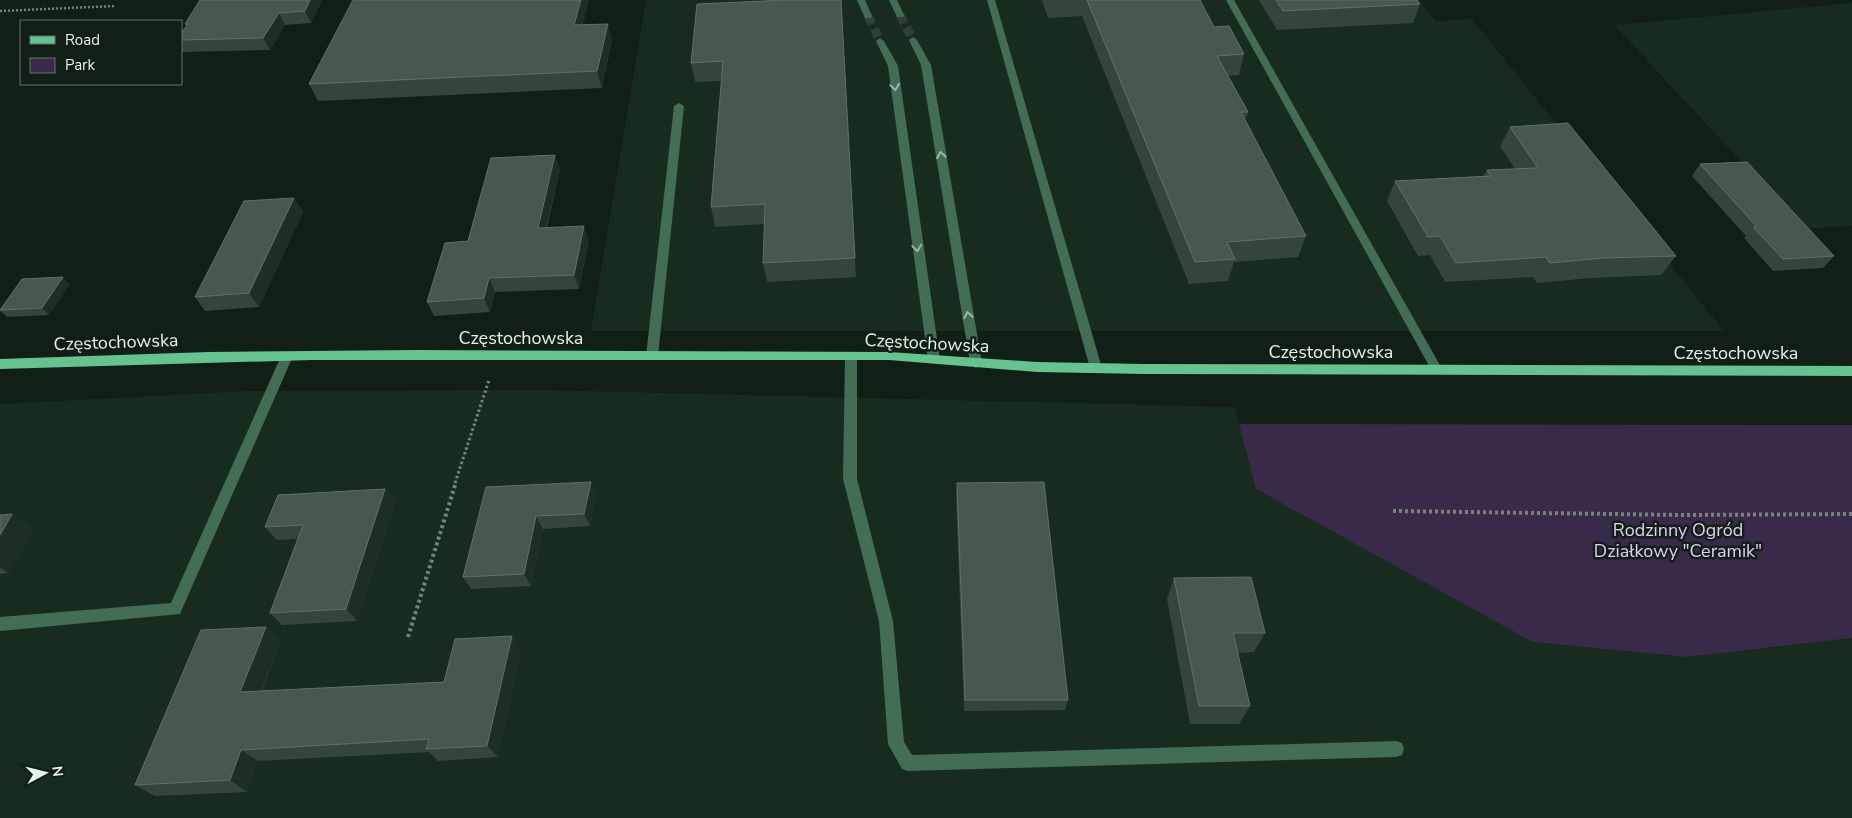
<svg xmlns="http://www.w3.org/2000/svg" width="1852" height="818" viewBox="0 0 1852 818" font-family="'Nunito Sans',sans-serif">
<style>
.built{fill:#172b1f}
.green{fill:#3a2a4a}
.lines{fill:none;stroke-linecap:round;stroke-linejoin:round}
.minor-tunnel{stroke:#313f36;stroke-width:9;stroke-dasharray:9 5;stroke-linecap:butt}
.path-far2{stroke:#77837b;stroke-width:2.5;stroke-dasharray:2 2;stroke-linecap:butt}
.path-far1{stroke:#77837b;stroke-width:3;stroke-dasharray:2.5 2.5;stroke-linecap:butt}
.path{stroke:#77837b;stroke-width:4;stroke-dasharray:3 3;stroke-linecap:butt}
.minor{fill:#446d55;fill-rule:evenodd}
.major{fill:#66c28f;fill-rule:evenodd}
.wall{fill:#36453c}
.shaded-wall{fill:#1f2e25}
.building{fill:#49584f;stroke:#627068}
.oneway{stroke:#9eb6a8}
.labels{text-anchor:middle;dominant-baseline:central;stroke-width:5;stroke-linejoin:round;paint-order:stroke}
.street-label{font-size:18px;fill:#e8f2ec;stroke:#111f16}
.park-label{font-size:18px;fill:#e1ccf8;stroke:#111f16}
</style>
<rect width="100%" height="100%" fill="#111f16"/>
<g class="built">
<polygon points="646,0 1419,0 1435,21 1472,19 1724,331 591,331"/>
<polygon points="1852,3 1852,226 1804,229 1614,25"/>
<polygon points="545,390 1235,407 1257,489 1533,642 1687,657 1852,638 1852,818 0,818 0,404 246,391"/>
</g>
<polygon class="green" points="1239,424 1852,425 1852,638 1687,657 1533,642 1256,489"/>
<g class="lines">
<g class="minor-tunnel">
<polyline points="900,15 913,40"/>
<polyline points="868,16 880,41"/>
</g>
<polyline class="path-far2" points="0,11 115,6"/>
<polyline class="path-far1" points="455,483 489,380"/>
<g class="path">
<polyline points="1393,511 1684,515 1852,514"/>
<polyline points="408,637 456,482"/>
</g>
<g class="minor">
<polygon points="857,0 865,0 872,16 871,18 865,18"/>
<polygon points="889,0 897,0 904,15 903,17 897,17"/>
<polygon points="987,0 995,0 1102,368 1100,371 1092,371 1090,368"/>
<polygon points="1226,0 1234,0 1441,367 1443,370 1441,373 1433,373"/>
<polygon points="913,37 917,40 931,65 982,363 976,368 970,363 921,65 909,40"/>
<polygon points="880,38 884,41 898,66 940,360 934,364 928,360 888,66 876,41"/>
<polygon points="679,103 684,106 658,356 652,360 646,356 674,106"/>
<polygon points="287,352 293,356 180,614 0,631 0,617 171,603 281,356"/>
<polygon points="851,352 857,356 857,479 893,621 904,742 912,755 1396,741 1402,743 1404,749 1402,755 1396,757 908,771 902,769 888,744 879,621 843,479 845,356"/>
</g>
<polygon class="major" points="416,350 889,352 1037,362 1144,364 1852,366 1852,376 1144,374 1037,372 889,360 312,360 0,369 0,359 208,352"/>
</g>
<g class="wall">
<polygon points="322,0 311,23 285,25 270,50 183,52 181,49 181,33 186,27 185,24"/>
<polygon points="841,0 856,277 767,282 763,263 765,224 715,227 711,207 722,81 695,82 691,63"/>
<polygon points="1042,0 1200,0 1214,27 1244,54 1239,75 1228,76 1248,112 1245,121 1306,236 1298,257 1234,262 1228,281 1189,284 1082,16 1048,18"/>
<polygon points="1259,0 1417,0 1420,4 1413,23 1277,30"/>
<polygon points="583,25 612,40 602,88 318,101 309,84"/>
<polygon points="1510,127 1676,256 1661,275 1590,278 1537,283 1533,277 1445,282 1430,255 1418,256 1387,201 1395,181 1483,176 1487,170 1515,169 1500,146"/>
<polygon points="1700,164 1834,256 1823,268 1773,271 1744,238 1746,236 1692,176"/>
<polygon points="560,169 547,228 589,240 579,289 495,292 490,312 434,316 427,302"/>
<polygon points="294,198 303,212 259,307 205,311 195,297"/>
<polygon points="63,277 69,285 49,315 7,317 0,310"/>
<polygon points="957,483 1068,700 1065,710 964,711 956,496"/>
<polygon points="486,487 596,495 590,526 543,529 531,586 471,589 463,577"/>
<polygon points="385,489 395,502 357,621 282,625 270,613 298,539 277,540 265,527"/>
<polygon points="12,514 32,530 8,573 0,574 0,515"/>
<polygon points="1174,578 1265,633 1254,652 1238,653 1250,706 1239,724 1190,724 1167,599"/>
<polygon points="266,627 280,641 262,691 444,682 512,636 521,649 498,757 438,761 429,752 258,761 247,792 155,796 135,785"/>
</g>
<g class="shaded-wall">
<polygon points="310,0 322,0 311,23 305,11"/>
<polygon points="581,0 589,0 579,42 574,25"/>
<polygon points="279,13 285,25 270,50 263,38"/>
<polygon points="608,24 612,40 602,88 597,71"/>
<polygon points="555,155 560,169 543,242 538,228"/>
<polygon points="294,198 303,212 259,307 249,293"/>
<polygon points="584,226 589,240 579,289 574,275"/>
<polygon points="63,277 69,285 49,315 42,308"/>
<polygon points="489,278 495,292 490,312 484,298"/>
<polygon points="591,482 596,495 590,526 584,514"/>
<polygon points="385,489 395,502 357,621 346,609"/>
<polygon points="12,514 32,530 8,573 0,567 0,535"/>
<polygon points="536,516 543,529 531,586 524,574"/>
<polygon points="266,627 280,641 256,705 240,692"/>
<polygon points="512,636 521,649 498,757 487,746"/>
<polygon points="241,750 258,761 247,792 230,780"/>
</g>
<g class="building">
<polygon points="200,0 310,0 305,11 279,13 263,38 181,40 181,33 188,24 185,24"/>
<polygon points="353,0 581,0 574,25 608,24 597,71 309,84"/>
<polygon points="786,0 841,0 855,258 763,263 765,204 711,207 723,61 691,63 697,4"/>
<polygon points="1087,0 1200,0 1214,27 1229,26 1244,54 1217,56 1248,112 1241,112 1306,236 1227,242 1235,259 1195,262"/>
<polygon points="1276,0 1417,0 1420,4 1283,11"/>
<polygon points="1568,123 1676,256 1603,258 1550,263 1546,257 1456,263 1440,236 1428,237 1395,181 1491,176 1487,170 1538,168 1510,127"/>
<polygon points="555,155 538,228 584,226 574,275 489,278 484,298 427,302 445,243 468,241 491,158"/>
<polygon points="1747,162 1834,256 1783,259 1753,227 1757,227 1700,164"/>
<polygon points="294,198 249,293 195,297 244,201"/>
<polygon points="63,277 42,308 0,310 22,279"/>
<polygon points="591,482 584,514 536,516 524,574 463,577 486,487"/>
<polygon points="1044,482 1068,700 965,700 957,483"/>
<polygon points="385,489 346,609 270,613 303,525 265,527 278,495"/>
<polygon points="12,514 0,535 0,515"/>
<polygon points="1251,577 1265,633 1233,633 1250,706 1199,706 1174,578"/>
<polygon points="266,627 240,692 444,682 455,639 512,636 487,746 426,749 429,739 241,750 230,780 135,785 201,630"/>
</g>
<defs><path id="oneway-chevron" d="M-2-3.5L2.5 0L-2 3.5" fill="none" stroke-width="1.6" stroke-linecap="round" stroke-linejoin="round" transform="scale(1.25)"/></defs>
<g class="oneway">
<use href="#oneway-chevron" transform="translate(895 87) rotate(82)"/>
<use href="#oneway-chevron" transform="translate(941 155) rotate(-100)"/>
<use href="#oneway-chevron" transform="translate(917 248) rotate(82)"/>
<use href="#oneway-chevron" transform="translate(968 315) rotate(-100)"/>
</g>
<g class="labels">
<g class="street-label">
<text x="521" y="338">Częstochowska</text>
<text transform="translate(116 342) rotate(-2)">Częstochowska</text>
<text transform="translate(927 343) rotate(3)">Częstochowska</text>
<text x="1331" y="352">Częstochowska</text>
<text x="1736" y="353">Częstochowska</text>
</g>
<g class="park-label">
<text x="1678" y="530">Rodzinny Ogród<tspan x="1678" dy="21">Działkowy "Ceramik"</tspan></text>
</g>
</g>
<rect x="20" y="20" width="162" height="65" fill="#111f16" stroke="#67736c"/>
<rect x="30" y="36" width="25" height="8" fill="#66c28f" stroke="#67736c"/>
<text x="65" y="45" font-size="15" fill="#e8f2ec">Road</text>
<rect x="30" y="58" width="25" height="15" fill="#3a2a4a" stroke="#67736c"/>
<text x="65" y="70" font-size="15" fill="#e8f2ec">Park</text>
<g transform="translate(45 773) rotate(83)" stroke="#111f16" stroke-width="4" paint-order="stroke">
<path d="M0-4L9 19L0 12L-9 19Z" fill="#e8f2ec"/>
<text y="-8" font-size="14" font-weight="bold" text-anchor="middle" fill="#e8f2ec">N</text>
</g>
</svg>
